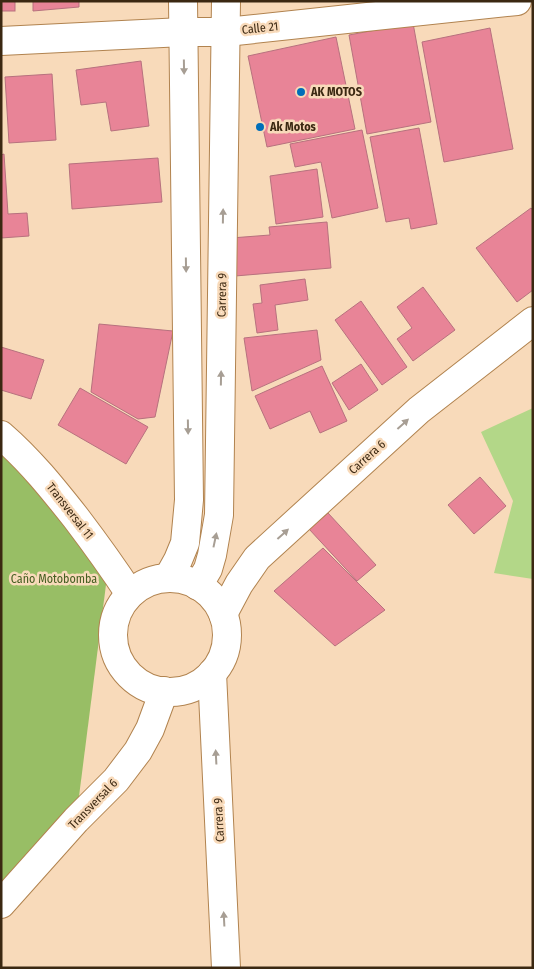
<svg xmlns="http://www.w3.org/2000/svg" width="534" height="969" viewBox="0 0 534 969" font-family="'Fira Sans Condensed',sans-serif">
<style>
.green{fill:#b3d788}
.forest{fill:#98be65}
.building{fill:#e88497;stroke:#b7717e}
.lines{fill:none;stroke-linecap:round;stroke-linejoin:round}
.street-casing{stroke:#b1834f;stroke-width:30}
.secondary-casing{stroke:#b1834f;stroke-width:30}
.street{stroke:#fff;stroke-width:28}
.secondary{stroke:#fff;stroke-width:28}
.oneway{fill:#a79e94}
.poi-dot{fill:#006eb9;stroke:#f8daba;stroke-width:2}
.labels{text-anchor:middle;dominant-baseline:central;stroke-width:5;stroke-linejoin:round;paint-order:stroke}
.street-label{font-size:12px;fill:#3b2812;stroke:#f8daba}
.poi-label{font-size:12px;font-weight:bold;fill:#3b2812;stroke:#f8daba;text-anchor:start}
.park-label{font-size:12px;fill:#455e21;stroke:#f8daba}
</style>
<rect width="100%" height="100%" fill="#f8daba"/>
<polygon class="green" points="533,408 533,579 494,573 513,501 481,432"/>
<polygon class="forest" points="1,442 109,561 76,820 1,908"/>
<g class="building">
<rect x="1" y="1" width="14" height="10"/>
<polygon points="33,1 79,1 79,7 33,11"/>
<polygon points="413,23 431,122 367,134 349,35"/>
<polygon points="490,28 513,149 444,162 422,42"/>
<polygon points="336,37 355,129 267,147 248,56"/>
<polygon points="141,61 149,126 111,131 106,102 81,105 76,70"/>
<polygon points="52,74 56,140 9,143 5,77"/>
<polygon points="419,128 437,224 411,229 409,218 386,222 370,137"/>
<polygon points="362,130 378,208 332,218 321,162 295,167 290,144"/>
<polygon points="4,154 8,214 27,213 29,236 1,238 1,155"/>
<polygon points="158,158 162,202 72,209 69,164"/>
<polygon points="317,169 323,217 276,224 270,176"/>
<polygon points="531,208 533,210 533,290 517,302 476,248"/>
<polygon points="327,222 331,268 235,276 231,238 270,235 269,227"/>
<polygon points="305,279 308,300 275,305 278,330 257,333 253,304 262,303 260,285"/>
<polygon points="423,287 455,330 413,361 397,339 412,328 397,307"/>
<polygon points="361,301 407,367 382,385 335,320"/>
<polygon points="99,324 173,331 155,417 138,419 91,392"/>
<polygon points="317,330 321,360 252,391 244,338"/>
<polygon points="1,347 44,360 31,399 1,390"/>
<polygon points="361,364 378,390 349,410 332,383"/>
<polygon points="322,366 347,421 320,433 310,411 270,429 255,396"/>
<polygon points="80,388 148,427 126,464 58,425"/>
<polygon points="480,477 506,506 474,534 448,505"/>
<polygon points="328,513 376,565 357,581 309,529"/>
<polygon points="323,548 385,610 335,646 274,591"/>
</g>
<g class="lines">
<g class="street-casing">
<g id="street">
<polyline points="1,41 183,32 226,32 517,1"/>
<path d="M1 435C30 460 53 489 76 518 95 543 113 568 130 594"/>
<polyline points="223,614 239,584 257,558 419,410 533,321"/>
<polyline points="212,673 226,968"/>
</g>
</g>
<g class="secondary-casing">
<g id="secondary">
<polyline points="168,578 178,560 185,543 189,500 183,1"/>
<circle cx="170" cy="635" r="57"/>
<polyline points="198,586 208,569 212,555 219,515 226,1"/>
<polyline points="1,904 76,820 116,780 138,751 150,729 164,691"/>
</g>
</g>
<use href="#street" class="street"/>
<use href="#secondary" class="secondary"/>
</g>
<defs><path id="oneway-solid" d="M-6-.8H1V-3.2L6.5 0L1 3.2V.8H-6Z" transform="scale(1.25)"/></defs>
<g class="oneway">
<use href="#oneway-solid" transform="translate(184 67) rotate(89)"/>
<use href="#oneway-solid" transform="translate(223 216) rotate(-89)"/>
<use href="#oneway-solid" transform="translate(186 265) rotate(89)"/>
<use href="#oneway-solid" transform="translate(221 378) rotate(-89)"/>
<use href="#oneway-solid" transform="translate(403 424) rotate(-42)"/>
<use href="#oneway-solid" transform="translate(188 427) rotate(89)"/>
<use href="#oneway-solid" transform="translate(283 534) rotate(-42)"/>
<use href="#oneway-solid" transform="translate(215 540) rotate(-78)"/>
<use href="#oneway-solid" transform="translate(216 757) rotate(-93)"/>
<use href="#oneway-solid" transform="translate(224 919) rotate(-93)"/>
</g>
<g class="poi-dot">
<circle cx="301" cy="92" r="5"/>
<circle cx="260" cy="127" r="5"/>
</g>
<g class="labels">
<g class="street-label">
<text transform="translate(260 28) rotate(-6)">Calle 21</text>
<text transform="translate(222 295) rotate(-89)">Carrera 9</text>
<text transform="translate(367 457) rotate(-42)">Carrera 6</text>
<text transform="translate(70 511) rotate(52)">Transversal 11</text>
<text transform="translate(93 804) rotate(-46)">Transversal 6</text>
<text transform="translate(219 820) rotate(-93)">Carrera 9</text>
</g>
<g class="poi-label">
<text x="311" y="92">AK MOTOS</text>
<text x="270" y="127">Ak Motos</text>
</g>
<g class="park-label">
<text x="54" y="579">Caño Motobomba</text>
</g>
</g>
<rect width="534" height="969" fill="none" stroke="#3b2812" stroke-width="5"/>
</svg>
